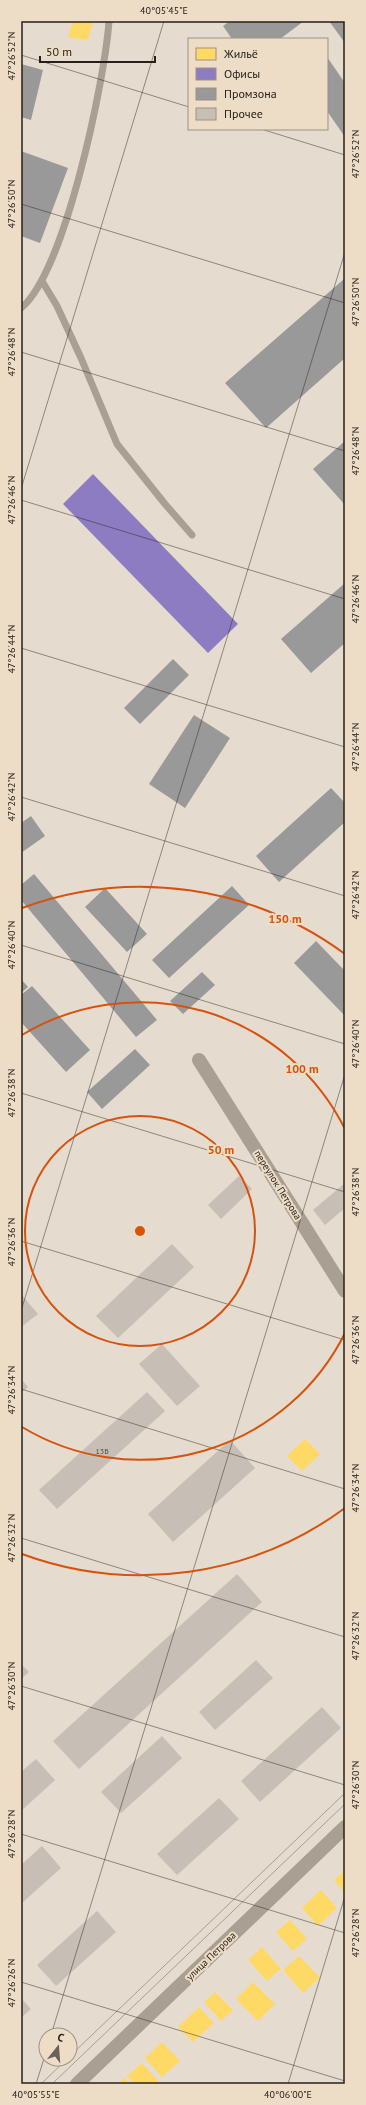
<svg xmlns="http://www.w3.org/2000/svg" width="366" height="2105" viewBox="0 0 366 2105" font-family="'PT Sans',sans-serif">
<style>
.homes{fill:#ffd966}
.offices{fill:#8e7cc3}
.industry{fill:#999}
.building{fill:#c7bfb6}
.lines{fill:none;stroke-linecap:round;stroke-linejoin:round}
.service{stroke:#a9a093;stroke-width:7}
.minor{stroke:#a9a093;stroke-width:14}
.tram{stroke:#a59f94;stroke-width:1}
.ticks{fill:none;stroke:#262018;stroke-width:1;stroke-opacity:0.45}
.ring{fill:none;stroke:#d5530d;stroke-width:2}
.labels{text-anchor:middle;dominant-baseline:central;stroke-width:4;stroke-linejoin:round;paint-order:stroke}
.number-label{font-size:8px;fill:#4e4840}
.street-label{font-size:10px;fill:#262018;stroke:#edddc7}
.centre{fill:#d5530d;stroke:#edddc7;stroke-width:2}
.ring-label{font-size:12px;text-anchor:middle;font-weight:bold;fill:#d5530d;stroke:#edddc7;stroke-width:4;stroke-linejoin:round;paint-order:stroke}
.neatline{fill:none;stroke:#262018;stroke-width:1.5}
.ticks-label{font-size:10px;text-anchor:middle;fill:#262018}
</style>
<rect width="100%" height="100%" fill="#e5dccf"/>
<g class="homes">
<polygon points="73,21 93,21 88,40 68,37"/>
<polygon points="305,1439 320,1454 302,1471 287,1456"/>
<polygon points="345,1870 345,1893 334,1880"/>
<polygon points="321,1890 337,1908 318,1926 302,1908"/>
<polygon points="290,1920 307,1939 293,1951 276,1932"/>
<polygon points="262,1947 281,1969 267,1981 248,1960"/>
<polygon points="299,1956 320,1978 303,1993 283,1970"/>
<polygon points="253,1982 275,2004 258,2021 236,1999"/>
<polygon points="215,1992 233,2010 221,2021 204,2002"/>
<polygon points="199,2007 214,2023 193,2042 178,2027"/>
<polygon points="162,2042 180,2061 162,2077 145,2058"/>
<polygon points="142,2063 159,2082 157,2084 135,2084 127,2076"/>
<polygon points="125,2078 130,2084 118,2084"/>
</g>
<polygon class="offices" points="93,474 238,624 208,653 63,504"/>
<g class="industry">
<polygon points="230,21 304,21 280,39 232,39 223,26"/>
<polygon points="329,21 345,21 345,43"/>
<polygon points="327,57 345,83 345,137 327,111"/>
<polygon points="21,64 43,70 31,120 21,117"/>
<polygon points="21,151 68,168 40,243 21,236"/>
<polygon points="344,279 345,358 266,428 225,383"/>
<polygon points="345,441 345,505 313,469"/>
<polygon points="345,583 345,643 311,673 281,639"/>
<polygon points="173,659 189,675 140,724 124,708"/>
<polygon points="194,715 230,738 185,808 149,784"/>
<polygon points="331,788 345,803 345,822 279,882 256,856"/>
<polygon points="31,816 45,836 21,853 21,823"/>
<polygon points="34,874 157,1020 136,1037 21,900 21,885"/>
<polygon points="232,886 249,905 169,978 152,960"/>
<polygon points="105,888 147,934 127,952 85,907"/>
<polygon points="316,941 345,971 345,1016 294,963"/>
<polygon points="202,972 215,985 183,1014 170,1001"/>
<polygon points="21,979 28,987 21,993"/>
<polygon points="32,986 90,1050 66,1072 21,1022 21,995"/>
<polygon points="135,1049 150,1065 102,1109 87,1092"/>
</g>
<g class="building">
<polygon points="239,1176 252,1189 221,1219 208,1205"/>
<polygon points="345,1183 345,1208 325,1225 313,1210"/>
<polygon points="172,1244 194,1267 118,1338 96,1316"/>
<polygon points="21,1294 38,1314 21,1327"/>
<polygon points="162,1344 200,1386 177,1406 139,1364"/>
<polygon points="21,1379 28,1387 21,1393"/>
<polygon points="147,1392 165,1411 57,1509 39,1490"/>
<polygon points="230,1440 255,1468 173,1542 148,1514"/>
<polygon points="237,1574 262,1602 79,1769 53,1741"/>
<polygon points="256,1660 273,1678 215,1730 199,1712"/>
<polygon points="21,1664 29,1672 21,1679"/>
<polygon points="322,1707 341,1728 260,1802 241,1781"/>
<polygon points="162,1736 182,1758 121,1813 101,1792"/>
<polygon points="36,1759 55,1780 21,1811 21,1772"/>
<polygon points="219,1798 239,1819 177,1875 157,1854"/>
<polygon points="42,1846 61,1868 21,1904 21,1865"/>
<polygon points="97,1911 116,1932 56,1986 37,1965"/>
<polygon points="21,1998 31,2009 21,2018"/>
</g>
<g class="lines">
<g class="service">
<polyline points="42,281 57,306 81,358 117,444 165,504 192,535"/>
<path d="M21 308C65 273 105 79 109 21"/>
</g>
<g class="minor">
<polyline points="199,1060 345,1291"/>
<polyline points="77,2084 345,1827"/>
</g>
<g class="tram">
<polyline points="70,2056 345,1793"/>
<polyline points="41,2084 67,2059"/>
<polyline points="52,2084 345,1804"/>
</g>
</g>
<path class="ticks" d="M21 55 189 107M261 129 345 155M21 204 345 303M21 352 345 451M21 489 164 21M21 500 345 599M21 648 345 747M21 797 345 896M21 945 345 1044M21 1093 345 1192M21 1241 345 1340M21 1311 345 252M21 1389 345 1489M21 1538 345 1637M21 1686 345 1785M21 1834 345 1933M21 1982 345 2081M51 2035 345 1074M36 2084 46 2052M288 2084 345 1896"/>
<g class="ring">
<circle cx="140" cy="1231" r="115"/>
<path d="M345 1333A229 229 0 0 1 22 1427M22 1035A229 229 0 0 1 345 1129"/>
<path d="M345 1508A344 344 0 0 1 22 1554M22 908A344 344 0 0 1 345 954"/>
</g>
<g class="labels">
<g class="number-label">
<text x="102" y="1451">13Б</text>
</g>
<g class="street-label">
<text transform="translate(278 1185) rotate(58)">переулок Петрова</text>
<text transform="translate(211 1956) rotate(-44)">улица Петрова</text>
</g>
</g>
<circle cx="140" cy="1231" r="6" class="centre"/>
<g class="ring-label">
<text x="285" y="923">150 m</text>
<text x="302" y="1073">100 m</text>
<text x="221" y="1154">50 m</text>
</g>
<rect width="366" height="2105" fill="none" stroke="#edddc7" stroke-width="44"/>
<rect x="188" y="38" width="140" height="92" fill="#edddc7" stroke="#9d9181"/>
<rect x="196" y="48" width="20" height="12" fill="#ffd966" stroke="#9d9181"/>
<text x="224" y="58" font-size="12" fill="#262018">Жильё</text>
<rect x="196" y="68" width="20" height="12" fill="#8e7cc3" stroke="#9d9181"/>
<text x="224" y="78" font-size="12" fill="#262018">Офисы</text>
<rect x="196" y="88" width="20" height="12" fill="#999999" stroke="#9d9181"/>
<text x="224" y="98" font-size="12" fill="#262018">Промзона</text>
<rect x="196" y="108" width="20" height="12" fill="#c7bfb6" stroke="#9d9181"/>
<text x="224" y="118" font-size="12" fill="#262018">Прочее</text>
<g transform="translate(58 2047) rotate(17)"><circle r="19" fill="#edddc7" stroke="#9d9181"/>
<path d="M0-3L7 15L0 10L-7 15Z" fill="#696258"/>
<text y="-6" font-size="11" font-weight="bold" text-anchor="middle" fill="#262018">С</text>
</g>
<path d="M40 56v6h115v-6" fill="none" stroke="#262018" stroke-width="2"/>
<text x="46" y="56" font-size="12" fill="#262018" stroke="#edddc7" stroke-width="3" paint-order="stroke">50 m</text>
<rect x="22" y="22" width="322" height="2061" class="neatline"/>
<g class="ticks-label">
<text x="164" y="14">40°05'45"E</text>
<text transform="translate(11 56) rotate(-90)" y="4">47°26'52"N</text>
<text transform="translate(355 154) rotate(-90)" y="4">47°26'52"N</text>
<text transform="translate(11 204) rotate(-90)" y="4">47°26'50"N</text>
<text transform="translate(355 302) rotate(-90)" y="4">47°26'50"N</text>
<text transform="translate(11 352) rotate(-90)" y="4">47°26'48"N</text>
<text transform="translate(355 451) rotate(-90)" y="4">47°26'48"N</text>
<text transform="translate(11 500) rotate(-90)" y="4">47°26'46"N</text>
<text transform="translate(355 599) rotate(-90)" y="4">47°26'46"N</text>
<text transform="translate(11 649) rotate(-90)" y="4">47°26'44"N</text>
<text transform="translate(355 747) rotate(-90)" y="4">47°26'44"N</text>
<text transform="translate(11 797) rotate(-90)" y="4">47°26'42"N</text>
<text transform="translate(355 895) rotate(-90)" y="4">47°26'42"N</text>
<text transform="translate(11 945) rotate(-90)" y="4">47°26'40"N</text>
<text transform="translate(355 1044) rotate(-90)" y="4">47°26'40"N</text>
<text transform="translate(11 1093) rotate(-90)" y="4">47°26'38"N</text>
<text transform="translate(355 1192) rotate(-90)" y="4">47°26'38"N</text>
<text transform="translate(11 1242) rotate(-90)" y="4">47°26'36"N</text>
<text transform="translate(355 1340) rotate(-90)" y="4">47°26'36"N</text>
<text transform="translate(11 1390) rotate(-90)" y="4">47°26'34"N</text>
<text transform="translate(355 1488) rotate(-90)" y="4">47°26'34"N</text>
<text transform="translate(11 1538) rotate(-90)" y="4">47°26'32"N</text>
<text transform="translate(355 1636) rotate(-90)" y="4">47°26'32"N</text>
<text transform="translate(11 1686) rotate(-90)" y="4">47°26'30"N</text>
<text transform="translate(355 1785) rotate(-90)" y="4">47°26'30"N</text>
<text transform="translate(11 1834) rotate(-90)" y="4">47°26'28"N</text>
<text transform="translate(355 1933) rotate(-90)" y="4">47°26'28"N</text>
<text transform="translate(11 1983) rotate(-90)" y="4">47°26'26"N</text>
<text x="36" y="2098">40°05'55"E</text>
<text x="288" y="2098">40°06'00"E</text>
</g>
</svg>
